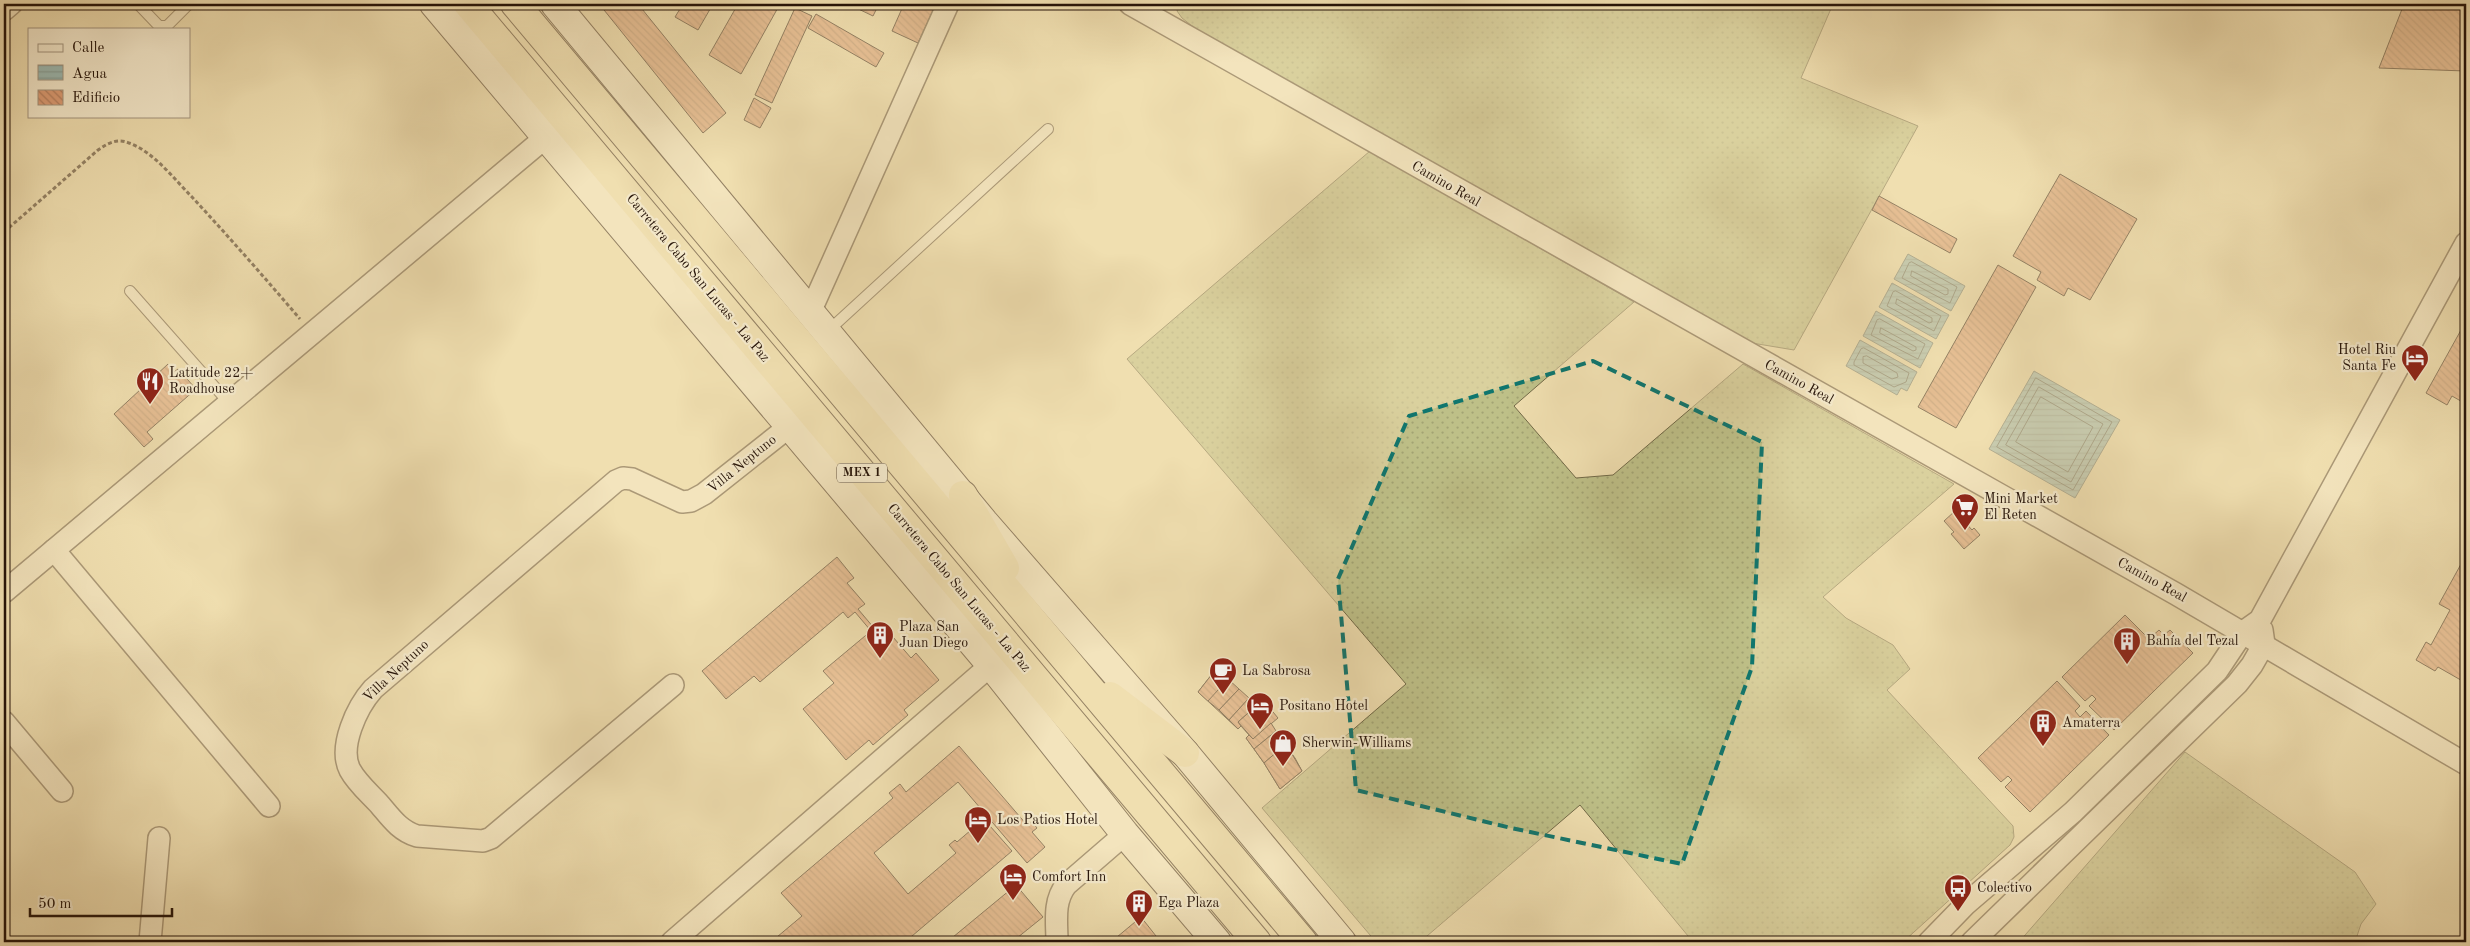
<svg xmlns="http://www.w3.org/2000/svg" width="2470" height="946" viewBox="0 0 2470 946" font-family="'Old Standard TT',serif">
<style>
.grass{fill:url(#grass-dots);stroke:#726a48}
.water{fill:url(#water-rules);stroke:#6c786f}
.lines{fill:none;stroke-linecap:round;stroke-linejoin:round}
.shore{stroke:#60675e;stroke-width:1}
.building{fill:url(#building-back-hatch);stroke:#251308}
.lane-casing{stroke:#584632;stroke-width:12}
.street-casing{stroke:#584632;stroke-width:24}
.secondary-casing{stroke:#251308;stroke-width:30}
.highway-casing{stroke:#251308;stroke-width:30}
.path{stroke:#251308;stroke-width:3;stroke-dasharray:4 2.5;stroke-linecap:butt}
.lane{stroke:#f5eacc;stroke-width:10}
.street{stroke:#f5eacc;stroke-width:21}
.secondary{stroke:#f5eacc;stroke-width:28}
.highway{stroke:#f0dfb0;stroke-width:28}
.marked{fill:none;stroke:#0f766e;stroke-width:4;stroke-dasharray:10 6;stroke-linejoin:round}
.labels{text-anchor:middle;dominant-baseline:central;stroke-width:4.5;stroke-linejoin:round;paint-order:stroke}
.shield{fill:#f5eacc;stroke:#635443;stroke-width:1}
.shield-label{font-size:12px;font-weight:bold;fill:#251308}
.street-label{font-size:14px;fill:#251308;stroke:#f5eacc}
.poi-label{font-size:14px;fill:#251308;stroke:#f5eacc;text-anchor:start}
</style>
<defs>
<pattern id="grass-dots" width="8" height="8" patternUnits="userSpaceOnUse" patternTransform="scale(1.25)"><rect width="8" height="8" fill="#bec088"/><path d="M2 2h.1M6 6h.1" fill="none" stroke="#a3a474" stroke-width="1.8" stroke-linecap="round"/></pattern>
<pattern id="water-rules" width="6" height="5" patternUnits="userSpaceOnUse" patternTransform="scale(1.25)"><rect width="6" height="5" fill="#9cbbb4"/><path d="M0 2.5h6" fill="none" stroke="#86a099"/></pattern>
<pattern id="building-back-hatch" width="6" height="6" patternUnits="userSpaceOnUse" patternTransform="scale(1.25)"><rect width="6" height="6" fill="#dd9d75"/><path d="M-1 5l2 2M0 0l6 6M5-1l2 2" fill="none" stroke="#b37f5e"/></pattern>
</defs>
<rect width="100%" height="100%" fill="#f0dfb0"/>
<filter id="stains"><feTurbulence type="fractalNoise" baseFrequency=".004" numOctaves="4"/><feColorMatrix values="0 0 0 0 .2 0 0 0 0 .09 0 0 0 0 .02 0 0 0 .5 -.17"/></filter>
<radialGradient id="worn" r=".72"><stop offset=".6" stop-color="#630" stop-opacity="0"/><stop offset="1" stop-color="#630" stop-opacity=".3"/></radialGradient>
<g class="grass">
<polygon points="1179,4 1833,4 1801,78 1918,126 1794,350 1752,343 1206,37 1182,18 1177,11"/>
<polygon points="1370,151 1634,302 1514,406 1576,478 1613,475 1743,364 1954,484 1823,597 1846,618 1893,645 1910,669 1887,690 2013,826 2014,837 2010,845 1903,942 1693,942 1580,805 1420,942 1376,942 1262,808 1406,684 1127,359"/>
<polygon points="2185,752 2355,872 2376,904 2361,924 2355,942 2019,942"/>
</g>
<g class="water">
<polygon points="1908,254 1965,286 1951,311 1894,279"/>
<polygon points="1892,283 1949,315 1936,339 1879,307"/>
<polygon points="1876,311 1933,343 1920,368 1863,336"/>
<polygon points="1860,340 1917,372 1907,391 1901,388 1897,395 1846,366"/>
<polygon points="2034,371 2120,420 2075,498 1989,449"/>
</g>
<g class="lines">
<g class="shore">
<polygon points="1912,262 1957,287 1950,303 1902,278 1909,263"/>
<polygon points="1912,271 1948,289 1948,294 1945,295 1911,276"/>
<polygon points="1896,291 1941,316 1934,331 1887,306 1893,292"/>
<polygon points="1897,299 1932,318 1932,322 1929,323 1896,304"/>
<polygon points="1880,319 1925,344 1918,359 1871,335 1877,320"/>
<polygon points="1881,328 1916,347 1916,350 1913,351 1880,333"/>
<polygon points="1864,348 1909,373 1906,382 1894,387 1854,365 1854,362 1861,349"/>
<polygon points="1867,356 1897,373 1898,377 1892,379 1863,363 1863,357"/>
<polygon points="2036,378 2112,422 2073,490 1997,447"/>
<polygon points="2039,387 2103,424 2071,482 2006,445"/>
<polygon points="2041,397 2093,427 2068,472 2016,442"/>
</g>
</g>
<g class="building">
<polygon points="602,4 638,4 726,113 703,133 600,5"/>
<polygon points="683,4 713,4 698,30 675,17"/>
<polygon points="738,4 780,4 741,74 709,55"/>
<polygon points="848,4 879,4 873,16"/>
<polygon points="904,4 936,4 918,43 892,31"/>
<polygon points="2404,4 2466,4 2466,71 2379,68"/>
<polygon points="795,8 812,16 772,103 755,95"/>
<polygon points="816,14 884,53 876,67 808,28"/>
<polygon points="754,98 771,108 760,128 744,120"/>
<polygon points="2060,174 2137,219 2090,300 2068,288 2064,296 2037,280 2041,272 2013,256"/>
<polygon points="1879,196 1957,239 1950,253 1872,210"/>
<polygon points="1998,265 2036,287 1956,428 1918,407"/>
<polygon points="2466,321 2466,404 2452,396 2447,405 2426,393"/>
<polygon points="168,364 174,372 178,369 196,389 147,432 153,439 144,447 114,414"/>
<polygon points="1955,511 1972,530 1974,528 1980,535 1964,549 1951,534 1954,532 1944,521"/>
<polygon points="2466,555 2466,683 2438,667 2435,671 2416,660 2426,642 2431,645 2450,610 2439,604"/>
<polygon points="837,557 854,578 847,583 865,604 858,609 874,628 881,623 911,658 916,653 939,680 904,710 908,715 873,745 869,740 846,760 803,709 834,683 823,671 871,631 855,612 848,618 843,612 760,682 754,676 726,699 702,671"/>
<polygon points="2125,615 2149,639 2159,630 2164,635 2170,630 2193,653 2114,730 2089,706 2096,699 2092,695 2085,701 2062,677"/>
<polygon points="1216,669 1228,679 1208,701 1198,692"/>
<polygon points="1216,669 1256,706 1295,758 1302,771 1280,789 1264,763 1246,738 1249,735 1241,726 1238,729 1198,692"/>
<polygon points="1228,679 1239,689 1219,710 1208,701"/>
<polygon points="2057,681 2080,706 2075,711 2080,717 2086,711 2109,735 2030,812 2005,787 2012,780 2008,776 2001,782 1978,758"/>
<polygon points="1239,689 1249,698 1229,720 1219,710"/>
<polygon points="1249,698 1256,706 1238,722 1241,726 1238,729 1229,720"/>
<polygon points="1263,700 1278,718 1253,739 1238,722"/>
<polygon points="1271,723 1276,731 1254,749 1246,738 1249,735 1253,739"/>
<polygon points="1276,731 1286,744 1264,763 1254,749"/>
<polygon points="1286,744 1302,771 1280,789 1264,763"/>
<polygon points="959,746 1027,825 1032,822 1037,828 1032,832 1045,847 1027,863 958,782 874,853 908,894 956,853 949,845 955,840 957,842 978,824 976,822 982,817 1012,851 905,942 771,942 802,916 781,893 893,798 889,793 900,784 906,792"/>
<polygon points="1016,885 1043,917 1012,942 947,942"/>
<polygon points="1141,917 1156,936 1156,942 1111,942"/>
</g>
<g class="lines">
<g class="lane-casing">
<g id="lane">
<polyline points="138,4 159,26 167,26 189,4"/>
<polyline points="130,291 229,403"/>
<polyline points="828,331 1048,129"/>
</g>
</g>
<g class="street-casing">
<g id="street">
<polyline points="1130,4 2176,594 2466,764"/>
<polyline points="4,10 11,4"/>
<polyline points="811,310 948,4"/>
<polyline points="54,550 269,806"/>
<polyline points="4,592 546,137"/>
<path d="M673 685 491 838 483 841 417 836C400 831 391 818 380 805 370 794 357 783 350 770 338 747 357 707 373 689L616 481 623 478 632 479 682 502 691 501 704 494 790 426"/>
<polyline points="4,722 62,791"/>
<polyline points="150,942 159,838"/>
<polyline points="672,942 991,665"/>
<path d="M1057 942C1057 922 1053 902 1066 885L1125 834"/>
<polyline points="1929,942 1966,904 2073,812 2217,671 2243,632 2260,620 2466,243"/>
<polyline points="1972,942 2237,684 2252,665 2264,644 2262,630"/>
</g>
</g>
<g class="secondary-casing">
<g id="secondary">
<polyline points="434,4 991,665 1125,834 1217,942"/>
<polyline points="555,4 984,522 1185,753 1342,942"/>
</g>
</g>
<g class="highway-casing">
<g id="highway">
<polyline points="468,4 1257,942"/>
<polyline points="515,4 1303,942"/>
<polyline points="963,495 1005,568"/>
<polyline points="1110,696 1185,753"/>
</g>
</g>
<path class="path" d="M4 232 98 150C108 143 117 138 129 143 154 152 174 179 192 197 229 237 265 278 300 319"/>
<use href="#lane" class="lane"/>
<use href="#street" class="street"/>
<use href="#secondary" class="secondary"/>
<use href="#highway" class="highway"/>
</g>
<path d="M0 0H2470V946H0ZM1593 361 1762 442 1752 667 1682 864 1511 828 1356 790 1338 579 1409 416Z" fill="#f0dfb0" fill-opacity=".55" fill-rule="evenodd"/>
<path class="marked" d="M1593 361 1762 442 1752 667 1682 864 1511 828 1356 790 1338 579 1409 416Z"/>
<defs>
<g id="hotel-pin" transform="scale(1.4375)"><path d="M0 17L-7.5 6A9.5 9.5 0 1 1 7.5 6Z" fill="#8f2418" stroke="#f5eacc"/><path d="M-6-4.5h1.5V1H6V5H4.5V3h-9V5H-6ZM-4 0a1.8 1.8 0 1 1 3.6 0ZM.5 0V-2.5h3Q6-2.5 6 0Z" fill="#fff"/></g>
<g id="restaurant-pin" transform="scale(1.4375)"><path d="M0 17L-7.5 6A9.5 9.5 0 1 1 7.5 6Z" fill="#8f2418" stroke="#f5eacc"/><path d="M-5-6h1v4h1v-4h1v4h1v-4h1v5L-1.5 .5V6h-2V.5L-5-1ZM5-6V6H3V1.5H1.5Q1.5-4 5-6Z" fill="#fff"/></g>
<g id="supermarket-pin" transform="scale(1.4375)"><path d="M0 17L-7.5 6A9.5 9.5 0 1 1 7.5 6Z" fill="#8f2418" stroke="#f5eacc"/><path d="M-6-5.5h2.5l.6 2H6L4.5 2H-2.5L-4.4-4H-6ZM-1.5 3.2a1.3 1.3 0 1 0 .1 0ZM3 3.2a1.3 1.3 0 1 0 .1 0Z" fill="#fff"/></g>
<g id="building-pin" transform="scale(1.4375)"><path d="M0 17L-7.5 6A9.5 9.5 0 1 1 7.5 6Z" fill="#8f2418" stroke="#f5eacc"/><path d="M-4-6H4V6H1V3H-1V6H-4ZM-2.5-4.3h1.7v1.8h-1.7ZM.8-4.3h1.7v1.8H.8ZM-2.5-1h1.7V.8h-1.7ZM.8-1h1.7V.8H.8Z" fill="#fff"/></g>
<g id="cafe-pin" transform="scale(1.4375)"><path d="M0 17L-7.5 6A9.5 9.5 0 1 1 7.5 6Z" fill="#8f2418" stroke="#f5eacc"/><path d="M-5.5-4.5H6V0H3Q3 3.5 0 3.5H-2.5Q-5.5 3.5-5.5 0ZM3-3.2v2h1.7v-2ZM-6 4.5H4V6H-6Z" fill="#fff"/></g>
<g id="shop-pin" transform="scale(1.4375)"><path d="M0 17L-7.5 6A9.5 9.5 0 1 1 7.5 6Z" fill="#8f2418" stroke="#f5eacc"/><path d="M-5-2.5h2.3a2.7 3.5 0 0 1 5.4 0H5L5.5 6h-11ZM-1.5-2.5h3a1.5 2.3 0 0 0-3 0Z" fill="#fff"/></g>
<g id="bus-pin" transform="scale(1.4375)"><path d="M0 17L-7.5 6A9.5 9.5 0 1 1 7.5 6Z" fill="#8f2418" stroke="#f5eacc"/><path d="M-5-6H5V4H4V6H2V4H-2V6H-4V4H-5ZM-3.5-4V0h7V-4ZM-3.5 1.2v1.5H-2V1.2ZM2 1.2v1.5H3.5V1.2Z" fill="#fff"/></g>
</defs>
<g fill-rule="evenodd">
<use href="#hotel-pin" x="2415" y="358"/>
<use href="#restaurant-pin" x="150" y="381"/>
<use href="#supermarket-pin" x="1965" y="507"/>
<use href="#building-pin" x="880" y="635"/>
<use href="#building-pin" x="2127" y="641"/>
<use href="#cafe-pin" x="1223" y="671"/>
<use href="#hotel-pin" x="1260" y="706"/>
<use href="#building-pin" x="2043" y="723"/>
<use href="#shop-pin" x="1283" y="743"/>
<use href="#hotel-pin" x="978" y="820"/>
<use href="#hotel-pin" x="1013" y="877"/>
<use href="#bus-pin" x="1958" y="888"/>
<use href="#building-pin" x="1139" y="903"/>
</g>
<g class="labels">
<rect class="shield" x="837" y="463.5" width="50" height="19" rx="4"/>
<g class="shield-label">
<text x="862" y="473">MEX 1</text>
</g>
<g class="street-label">
<text transform="translate(1446 184) rotate(30)">Camino Real</text>
<text transform="translate(698 278) rotate(50)">Carretera Cabo San Lucas - La Paz</text>
<text transform="translate(1799 382) rotate(29)">Camino Real</text>
<text transform="translate(742 464) rotate(-39)">Villa Neptuno</text>
<text transform="translate(2152 580) rotate(29)">Camino Real</text>
<text transform="translate(959 588) rotate(50)">Carretera Cabo San Lucas - La Paz</text>
<text transform="translate(396 671) rotate(-43)">Villa Neptuno</text>
</g>
<g class="poi-label">
<text x="2396" y="350" text-anchor="end">Hotel Riu<tspan x="2396" dy="16">Santa Fe</tspan></text>
<text x="169" y="373">Latitude 22+<tspan x="169" dy="16">Roadhouse</tspan></text>
<text x="1984" y="499">Mini Market<tspan x="1984" dy="16">El Reten</tspan></text>
<text x="899" y="627">Plaza San<tspan x="899" dy="16">Juan Diego</tspan></text>
<text x="2146" y="641">Bahía del Tezal</text>
<text x="1242" y="671">La Sabrosa</text>
<text x="1279" y="706">Positano Hotel</text>
<text x="2062" y="723">Amaterra</text>
<text x="1302" y="743">Sherwin-Williams</text>
<text x="997" y="820">Los Patios Hotel</text>
<text x="1032" y="877">Comfort Inn</text>
<text x="1977" y="888">Colectivo</text>
<text x="1158" y="903">Ega Plaza</text>
</g>
</g>
<rect width="2470" height="946" fill="none" stroke="#f0dfb0" stroke-width="20"/>
<rect x="5" y="5" width="2460" height="936" fill="none" stroke="#251308" stroke-width="2.5"/>
<rect x="10" y="10" width="2450" height="926" fill="none" stroke="#251308"/>
<rect x="28" y="28" width="162" height="90" fill="#f5eacc" stroke="#a2947e"/>
<rect x="38" y="44" width="25" height="8" fill="#f5eacc" stroke="#a2947e"/>
<text x="72" y="52" font-size="15" fill="#251308">Calle</text>
<rect x="38" y="65" width="25" height="15" fill="url(#water-rules)" stroke="#a2947e"/>
<text x="72" y="78" font-size="15" fill="#251308">Agua</text>
<rect x="38" y="90" width="25" height="15" fill="url(#building-back-hatch)" stroke="#a2947e"/>
<text x="72" y="102" font-size="15" fill="#251308">Edificio</text>
<path d="M30 908v8h142v-8" fill="none" stroke="#251308" stroke-width="2.5"/>
<text x="38" y="908" font-size="15" fill="#251308" stroke="#f5eacc" stroke-width="4" paint-order="stroke">50 m</text>
<rect width="100%" height="100%" filter="url(#stains)"/>
<rect width="100%" height="100%" fill="url(#worn)"/>
</svg>
